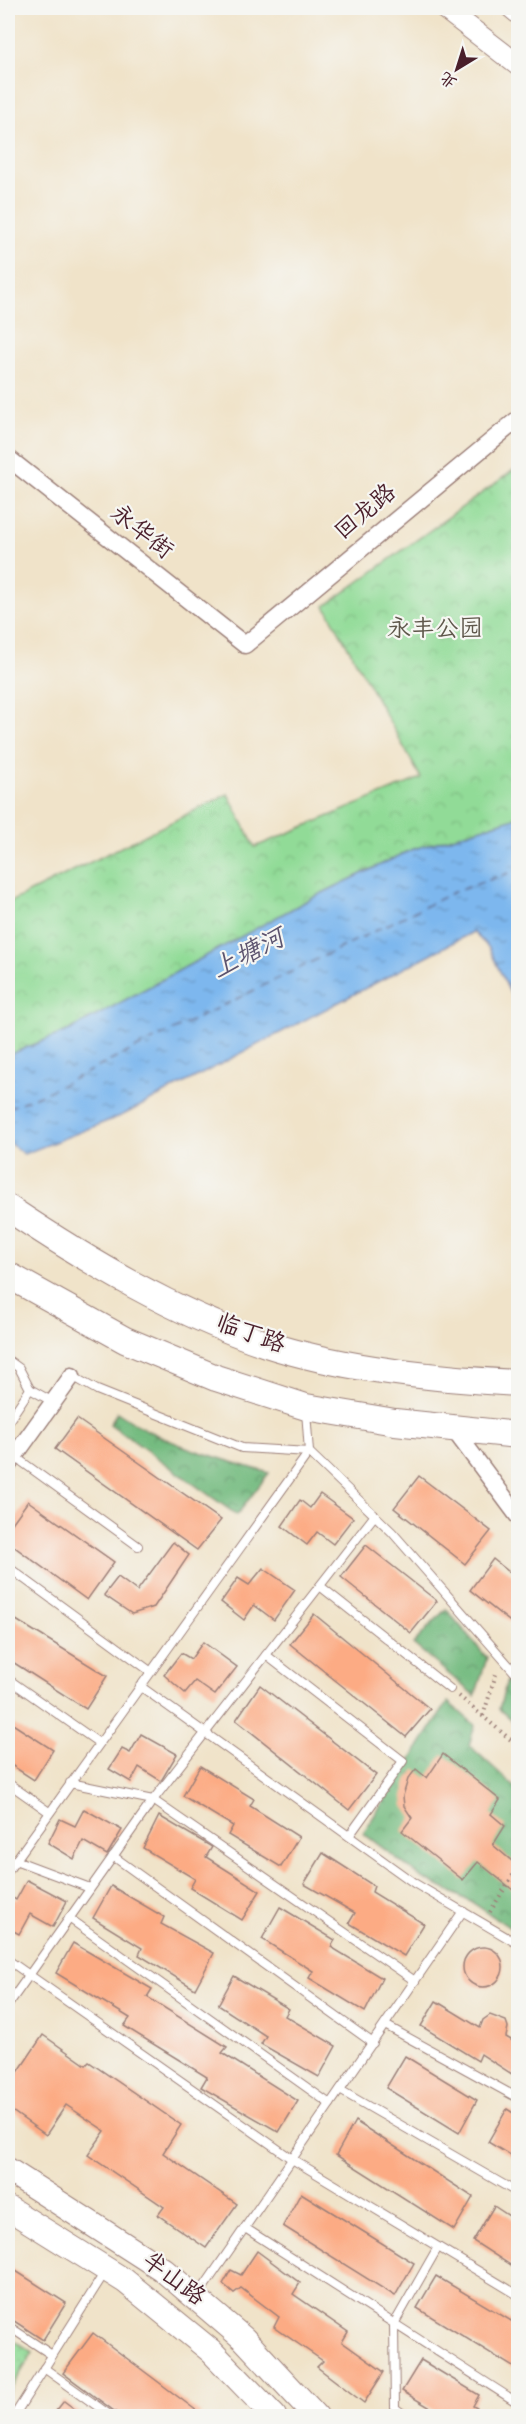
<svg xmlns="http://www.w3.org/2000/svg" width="526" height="2424" viewBox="0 0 526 2424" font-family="'Indie Flower','LXGW WenKai TC',sans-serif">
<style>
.grass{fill:url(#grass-dots);stroke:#6e7d61;stroke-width:1.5}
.forest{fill:url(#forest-crowns);stroke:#5f6d56;stroke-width:1.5}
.park{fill:url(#park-crowns);stroke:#6e7d61;stroke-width:1.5}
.water{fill:url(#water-ripples);stroke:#646b8c;stroke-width:1.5}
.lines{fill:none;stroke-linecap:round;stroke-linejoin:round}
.ferry{stroke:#5c546f;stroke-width:1.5;stroke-dasharray:8 6;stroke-linecap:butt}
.building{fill:#fcab84}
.service-casing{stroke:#9d817a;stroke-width:10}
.minor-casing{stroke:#9d817a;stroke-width:19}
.tertiary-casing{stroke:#9d817a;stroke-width:23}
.secondary-casing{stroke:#9d817a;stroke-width:26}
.primary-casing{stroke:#9d817a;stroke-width:28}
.path{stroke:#9d817a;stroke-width:4;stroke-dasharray:1.5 4.5;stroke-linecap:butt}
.service{stroke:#fff;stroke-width:8}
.minor{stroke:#fff;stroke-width:16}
.tertiary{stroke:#fff;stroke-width:21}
.secondary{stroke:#fff;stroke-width:24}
.primary{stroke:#fff;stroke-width:26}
.labels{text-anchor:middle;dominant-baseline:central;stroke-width:4.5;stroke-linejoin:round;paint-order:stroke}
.street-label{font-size:24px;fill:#4a1f2b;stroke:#f6f6f2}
.park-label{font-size:24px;fill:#5f574b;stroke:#f6f6f2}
.water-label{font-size:26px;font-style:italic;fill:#5c546f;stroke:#f6f6f2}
</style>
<defs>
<pattern id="grass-dots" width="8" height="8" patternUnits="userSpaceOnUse" patternTransform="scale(1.5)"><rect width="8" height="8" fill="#91db97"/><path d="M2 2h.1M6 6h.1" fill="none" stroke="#7fbc82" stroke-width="1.8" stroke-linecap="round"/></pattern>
<pattern id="forest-crowns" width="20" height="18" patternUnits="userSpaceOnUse" patternTransform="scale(1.5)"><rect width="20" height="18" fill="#74bb80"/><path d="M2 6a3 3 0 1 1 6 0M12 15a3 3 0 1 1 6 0" fill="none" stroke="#619769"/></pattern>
<pattern id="park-crowns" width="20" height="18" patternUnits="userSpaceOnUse" patternTransform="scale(1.5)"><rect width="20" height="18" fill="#91db97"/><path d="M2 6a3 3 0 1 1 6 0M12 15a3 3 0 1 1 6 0" fill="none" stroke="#7fbc82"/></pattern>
<pattern id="water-ripples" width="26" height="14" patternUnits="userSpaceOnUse" patternTransform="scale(1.5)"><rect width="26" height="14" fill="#7db7ee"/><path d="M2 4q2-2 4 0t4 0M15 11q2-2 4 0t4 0" fill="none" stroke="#6894c1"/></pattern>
</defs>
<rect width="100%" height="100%" fill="#f6f6f2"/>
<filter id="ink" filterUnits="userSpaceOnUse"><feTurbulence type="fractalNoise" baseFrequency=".0167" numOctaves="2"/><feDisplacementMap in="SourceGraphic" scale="12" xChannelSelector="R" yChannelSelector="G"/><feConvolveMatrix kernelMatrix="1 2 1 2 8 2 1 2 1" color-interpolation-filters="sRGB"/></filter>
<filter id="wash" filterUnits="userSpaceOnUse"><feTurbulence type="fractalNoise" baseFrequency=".008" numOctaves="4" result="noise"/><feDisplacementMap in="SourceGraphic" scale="24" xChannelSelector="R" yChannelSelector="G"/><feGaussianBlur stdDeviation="1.35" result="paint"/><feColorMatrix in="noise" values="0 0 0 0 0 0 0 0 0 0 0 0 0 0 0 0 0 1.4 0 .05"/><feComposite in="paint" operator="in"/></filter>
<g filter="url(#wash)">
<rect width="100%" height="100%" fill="#f0e3c9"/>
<polygon class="grass" points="8,2337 33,2352 8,2394"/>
<g class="forest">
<path d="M117 1412C162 1444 216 1457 269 1473L237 1515 110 1424Z"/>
<polygon points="446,1609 487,1658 475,1696 413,1644"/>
<polygon points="508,1677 518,1689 518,1726 499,1709"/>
<polygon points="448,1702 475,1725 469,1745 518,1790 518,1933 473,1903 421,1877 363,1833"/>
</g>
<polygon class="park" points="518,467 518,817 411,850 312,898 70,1030 8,1055 8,903 228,794 255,847 421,778 325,606"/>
<polygon class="water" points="518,817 518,1010 489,948 473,932 123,1115 24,1154 8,1142 8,1055 70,1030 312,898 411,850"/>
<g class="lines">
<polyline class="ferry" points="8,1108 45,1093 454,892 518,870"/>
</g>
<g id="blocks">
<g class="building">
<polygon points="77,1419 221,1520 197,1550 55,1449"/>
<polygon points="419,1476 491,1531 465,1564 394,1508"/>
<polygon points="320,1494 353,1518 333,1544 317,1532 307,1545 282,1526 300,1500 310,1508"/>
<polygon points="28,1501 114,1562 87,1600 8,1542 8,1529"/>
<polygon points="173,1542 189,1555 154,1607 132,1614 104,1595 118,1577 137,1591"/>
<polygon points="366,1545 437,1601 411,1633 341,1577"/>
<polygon points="493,1559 518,1579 518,1628 470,1590"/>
<polygon points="263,1568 295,1590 274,1620 254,1605 244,1620 221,1602 238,1578 249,1585"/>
<polygon points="314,1614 430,1709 406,1737 290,1644"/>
<polygon points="8,1615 107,1676 86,1709 8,1659"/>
<polygon points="203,1642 237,1667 215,1695 195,1681 185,1693 164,1675 181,1653 191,1659"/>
<polygon points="260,1685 376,1775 349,1810 236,1720"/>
<polygon points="8,1721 53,1750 34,1780 8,1763"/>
<polygon points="141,1734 177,1754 161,1781 139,1767 131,1782 109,1769 122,1749 130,1753"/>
<polygon points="443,1754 500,1800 491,1814 505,1826 493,1845 518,1866 518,1894 478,1862 463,1880 402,1831 412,1818 404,1806 403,1796 408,1779 416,1769 427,1778"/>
<polygon points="200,1766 254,1799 250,1806 299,1837 281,1867 228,1835 233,1826 183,1796"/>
<polygon points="84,1809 122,1830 107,1855 83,1841 74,1859 48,1843 60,1819 75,1826"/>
<polygon points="159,1816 212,1847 206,1857 260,1891 242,1920 190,1888 195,1879 143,1848"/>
<polygon points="323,1853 374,1886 372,1892 424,1924 404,1956 349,1923 355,1913 304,1884"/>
<polygon points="27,1880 67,1901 53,1927 30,1914 19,1934 8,1928 8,1895 16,1900"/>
<polygon points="111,1886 164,1917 161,1924 214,1953 195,1989 139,1955 142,1948 93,1918"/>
<polygon points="280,1907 335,1940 331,1947 382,1978 365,2012 309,1978 313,1971 262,1939"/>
<polygon points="73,1943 152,1989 147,1997 227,2047 222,2053 298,2101 279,2132 201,2087 207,2077 124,2026 130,2018 56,1973"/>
<circle cx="483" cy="1967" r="20"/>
<polygon points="234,1976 289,2009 285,2016 336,2046 319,2077 261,2044 266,2036 218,2005"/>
<polygon points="436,2001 480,2028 483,2020 490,2015 506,2021 508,2027 506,2037 518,2044 518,2078 481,2054 478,2061 421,2026"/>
<polygon points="43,2035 86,2065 89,2062 181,2125 163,2153 237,2204 206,2248 158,2215 164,2207 88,2155 105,2131 66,2105 46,2135 8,2108 8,2087"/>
<polygon points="405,2056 477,2100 459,2133 386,2088"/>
<polygon points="507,2109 518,2116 518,2160 488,2142"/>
<polygon points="355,2121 473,2197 454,2230 336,2155"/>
<polygon points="301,2193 414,2263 395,2296 283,2226"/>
<polygon points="494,2206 518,2222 518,2270 473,2241"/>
<polygon points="257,2251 300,2283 293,2294 348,2332 342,2342 384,2372 364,2403 317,2367 323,2361 274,2327 279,2317 241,2288 234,2293 223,2284 231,2270 241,2275"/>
<polygon points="8,2266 66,2303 43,2340 8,2317"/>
<polygon points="436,2276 518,2325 518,2370 417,2308"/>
<polygon points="93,2333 201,2414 199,2416 121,2416 63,2373"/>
<polygon points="421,2360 479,2395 473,2406 491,2416 444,2416 402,2391"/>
<polygon points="64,2401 84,2416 52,2416"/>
</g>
</g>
</g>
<g filter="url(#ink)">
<use href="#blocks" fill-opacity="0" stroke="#9d817a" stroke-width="1.5"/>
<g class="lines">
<g class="service-casing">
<g id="service">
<polyline points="8,1360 19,1368 30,1389 8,1422"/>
<polyline points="72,1376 97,1390 242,1448 309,1452 392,1532 518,1676"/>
<polyline points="30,1389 53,1402"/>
<polyline points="14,1456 138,1546"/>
<polyline points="8,1567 150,1671"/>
<polyline points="320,1586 450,1689"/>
<polyline points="266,1655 403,1761 349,1836"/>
<polyline points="8,1679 99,1743"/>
<polyline points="140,1686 414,1883 518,1944"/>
<polyline points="8,1783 49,1812"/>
<polyline points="70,1783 153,1800 415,1981"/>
<polyline points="113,1856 373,2043"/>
<polyline points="15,1860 90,1888"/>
<polyline points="8,1871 309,1452 306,1411"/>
<polyline points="69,1918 330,2104"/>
<polyline points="8,1960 292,2159 518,2295"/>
<polyline points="8,2005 153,1800 375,1515"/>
<polyline points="385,2025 518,2098"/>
<polyline points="340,2090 518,2193"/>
<polyline points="245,2228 518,2403"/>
<polyline points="197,2297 463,1911"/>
<polyline points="8,2326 52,2355"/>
<polyline points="44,2368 111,2416"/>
<polyline points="14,2416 105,2272"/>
<polyline points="406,2416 395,2408 394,2324 438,2247"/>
</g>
</g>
<g class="minor-casing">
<g id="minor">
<polyline points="8,458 245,645 518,419"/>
<polyline points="452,1427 518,1516"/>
<polyline points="8,1465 72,1376"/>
</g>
</g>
<g class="tertiary-casing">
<g id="tertiary">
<polyline points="444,8 518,65"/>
<polyline points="512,8 518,13"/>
</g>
</g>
<g class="secondary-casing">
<g id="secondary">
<polyline points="8,2170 162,2269 244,2339 316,2416"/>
<polyline points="8,2208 125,2281 211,2351 274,2416"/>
</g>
</g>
<g class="primary-casing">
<g id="primary">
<path d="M8 1208C89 1262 173 1312 266 1344 342 1369 439 1379 518 1383"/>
<polyline points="8,1275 125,1340 216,1378 306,1407 395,1422 518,1435"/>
</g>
</g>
<g class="path">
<polyline points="459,1696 518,1746"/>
<polyline points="483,1716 497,1671"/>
<polyline points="490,1912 518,1867"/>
</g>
<use href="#service" class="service"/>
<use href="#minor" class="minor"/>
<use href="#tertiary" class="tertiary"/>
<use href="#secondary" class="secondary"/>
<use href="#primary" class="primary"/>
</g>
</g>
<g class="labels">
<g class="street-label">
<text transform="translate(366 513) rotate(-40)">回龙路</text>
<text transform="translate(141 533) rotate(38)">永华街</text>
<text transform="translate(250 1335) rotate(20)">临丁路</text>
<text transform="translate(173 2280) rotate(37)">半山路</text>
</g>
<g class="park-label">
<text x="435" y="630">永丰公园</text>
</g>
<g class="water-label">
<text transform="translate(249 955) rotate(-27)">上塘河</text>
</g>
</g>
<rect width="526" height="2424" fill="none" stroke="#f6f6f2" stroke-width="30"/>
<g transform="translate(457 69) rotate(218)" stroke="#f6f6f2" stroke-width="4.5" paint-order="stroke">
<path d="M0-4.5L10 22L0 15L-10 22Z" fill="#4a1f2b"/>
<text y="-9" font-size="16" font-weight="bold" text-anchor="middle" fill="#4a1f2b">北</text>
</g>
</svg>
